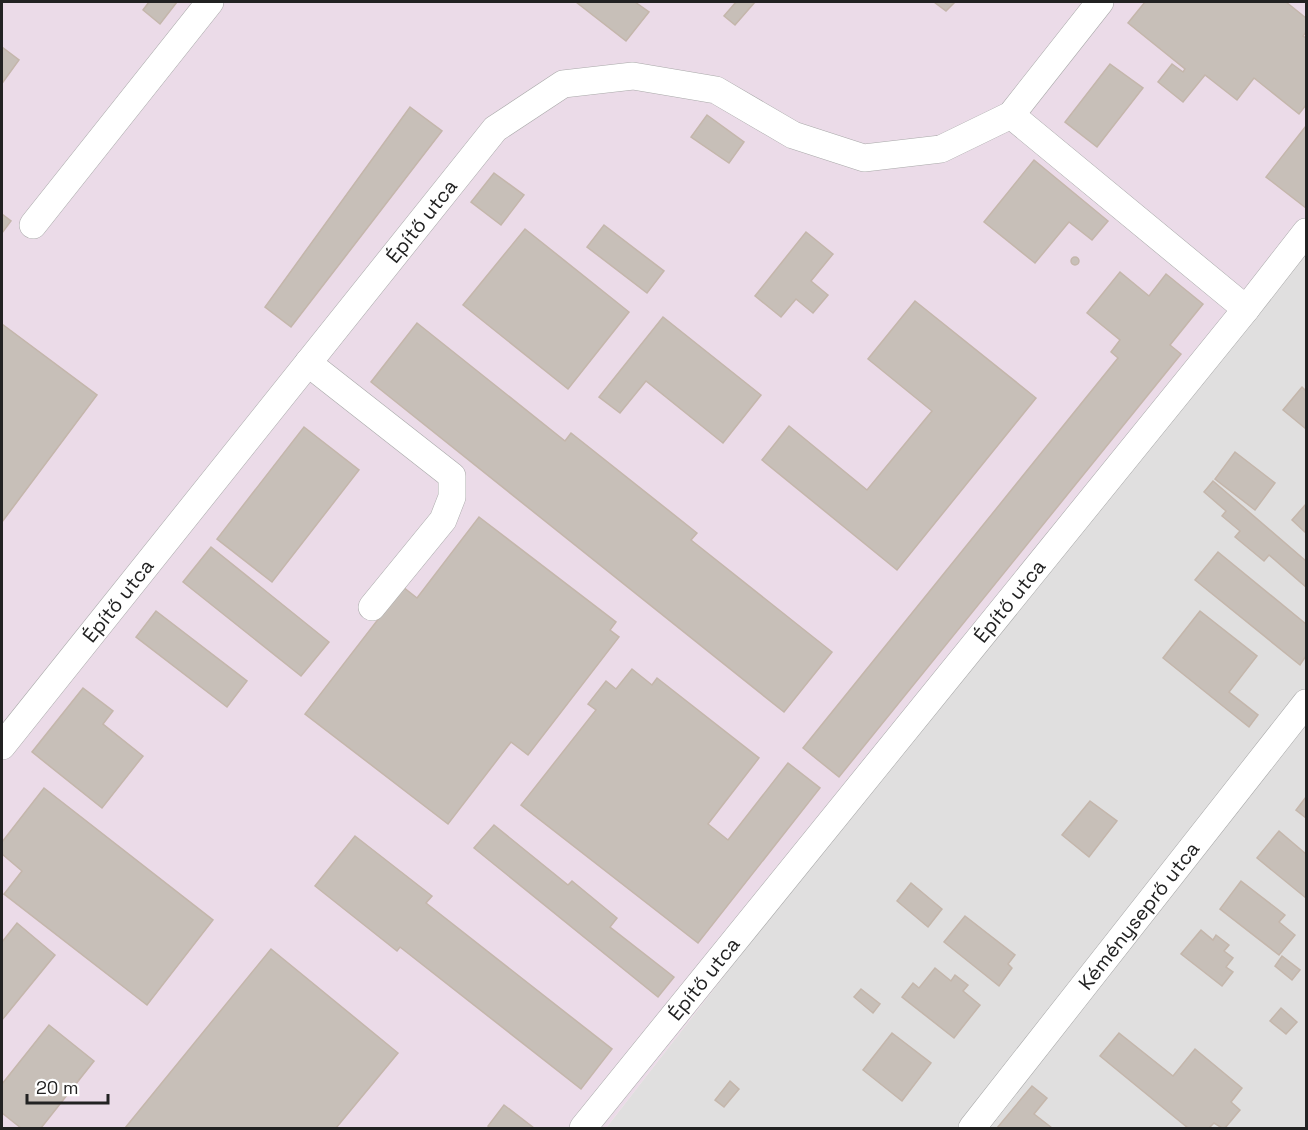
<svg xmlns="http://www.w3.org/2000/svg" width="1308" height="1130" viewBox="0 0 1308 1130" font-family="'Space Grotesk',sans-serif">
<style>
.residential{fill:#e0dfdf}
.industrial{fill:#ebdbe8}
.building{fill:#c7bfb8;stroke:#c4b6ab;stroke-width:1.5}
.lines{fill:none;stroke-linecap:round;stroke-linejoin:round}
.minor-casing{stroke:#a9a9a9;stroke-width:28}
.minor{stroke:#fff;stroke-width:27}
.labels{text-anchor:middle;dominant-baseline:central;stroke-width:6;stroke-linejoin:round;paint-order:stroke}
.street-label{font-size:20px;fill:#222;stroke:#fff}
</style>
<rect width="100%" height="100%" fill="#f2efe9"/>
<polygon class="residential" points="1306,227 1306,1128 606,1128"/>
<polygon class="industrial" points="2,2 1306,2 1306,227 606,1128 2,1128"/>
<g class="building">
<polygon points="149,2 177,2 160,24 143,10"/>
<polygon points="576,2 635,2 649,12 626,41"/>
<polygon points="736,2 755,2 735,25 724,16"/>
<polygon points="934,2 955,2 946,11"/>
<polygon points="1145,2 1286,2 1306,18 1306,32 1303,36 1306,38 1306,105 1299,114 1254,78 1237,100 1205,75 1183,102 1158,82 1172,64 1183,72 1185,69 1128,23"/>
<polygon points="2,47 19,60 3,82 2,81"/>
<polygon points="1110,64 1143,88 1097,147 1065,122"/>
<polygon points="410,107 442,131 291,327 265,307"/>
<polygon points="707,115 744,142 729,163 691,137"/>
<polygon points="1306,126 1306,208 1266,177"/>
<polygon points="1034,160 1108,221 1092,240 1069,222 1035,263 984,222"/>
<polygon points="494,173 524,195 501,225 471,202"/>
<polygon points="2,214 11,221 2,233"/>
<polygon points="604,225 664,271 647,293 587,247"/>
<polygon points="525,229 629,312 568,389 463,305"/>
<polygon points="806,232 833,254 811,281 828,295 813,313 796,299 781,317 755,296"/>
<circle cx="1075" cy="261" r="4"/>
<polygon points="1120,272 1149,296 1166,274 1203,304 1170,345 1181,354 839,777 803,748 1118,358 1111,352 1120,340 1087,313"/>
<polygon points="915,301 1036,398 897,570 762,460 789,426 867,490 932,411 868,359"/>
<polygon points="663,317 761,395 723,443 646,381 620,413 599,397"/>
<polygon points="417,323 565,441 571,433 697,533 691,540 832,652 784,712 371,382"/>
<polygon points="2,324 97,395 2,522"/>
<polygon points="1302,387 1306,391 1306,429 1283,410"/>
<polygon points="304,427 359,470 272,582 217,539"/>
<polygon points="1235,452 1275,483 1255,510 1215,479"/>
<polygon points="1213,481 1306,561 1306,587 1269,555 1264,561 1235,537 1240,531 1222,516 1226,511 1204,492"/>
<polygon points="1306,504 1306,533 1292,520"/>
<polygon points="479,517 616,622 610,630 619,637 528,755 511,742 448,824 305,714 403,587 417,598"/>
<polygon points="211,547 329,642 301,676 183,582"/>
<polygon points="1218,552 1306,624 1306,656 1300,665 1195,580"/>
<polygon points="156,611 247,681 227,707 136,637"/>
<polygon points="1200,611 1257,656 1229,692 1258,715 1249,727 1163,658"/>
<polygon points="632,669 652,685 657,678 759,758 708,824 728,840 788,763 820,788 698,943 521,805 596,710 588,704 606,681 616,689"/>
<polygon points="83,688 113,711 103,724 143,756 102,808 32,752"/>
<polygon points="44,788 213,920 147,1005 4,894 22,871 2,854 2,842"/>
<polygon points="1306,797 1306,818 1296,810"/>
<polygon points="1090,801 1117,821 1089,857 1062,835"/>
<polygon points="494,825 568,885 572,881 617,918 610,927 674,977 658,997 474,848"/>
<polygon points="1279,831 1306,854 1306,898 1257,858"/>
<polygon points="355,836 432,896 426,903 612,1049 581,1089 400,947 397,951 315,886"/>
<polygon points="1241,881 1285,915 1279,922 1295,935 1279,955 1220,909"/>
<polygon points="911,883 942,909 928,927 897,901"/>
<polygon points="965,916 1015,955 1008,964 1012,968 999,986 944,942"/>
<polygon points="17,923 55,955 2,1020 2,942"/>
<polygon points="1201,930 1213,940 1216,935 1229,945 1224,951 1233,958 1226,967 1233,972 1222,986 1181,954"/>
<polygon points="271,949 398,1053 336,1128 125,1128"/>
<polygon points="1282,956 1300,970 1292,980 1275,966"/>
<polygon points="935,968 951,981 955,975 968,985 963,991 980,1005 954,1038 902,997 913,983 919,988"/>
<polygon points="861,989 880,1004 873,1013 854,997"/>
<polygon points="1281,1008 1297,1022 1286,1034 1270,1021"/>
<polygon points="49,1025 94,1061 41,1128 21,1128 2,1113 2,1084"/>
<polygon points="892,1033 931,1063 902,1101 863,1070"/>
<polygon points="1119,1033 1173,1076 1195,1049 1242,1088 1231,1102 1240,1110 1225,1128 1222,1128 1214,1123 1209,1128 1188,1128 1100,1056"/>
<polygon points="730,1081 739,1089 724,1107 715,1100"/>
<polygon points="1032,1086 1047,1098 1034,1114 1052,1128 997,1128"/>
<polygon points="504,1105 534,1128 491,1128 488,1126"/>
</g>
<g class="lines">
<g class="minor-casing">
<g id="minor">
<polyline points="33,225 210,2"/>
<polyline points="1246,309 1306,232"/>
<polyline points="308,363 452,476 452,497 443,520 372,607"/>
<path id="s1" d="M2 746 495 129 563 84 633 76 716 90 793 135 864 158 941 149 1011 115 1100 2"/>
<path id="s2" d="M583 1128 1246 309 1011 115"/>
<path id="s3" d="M972 1128 1306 703"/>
</g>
</g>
<use href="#minor" class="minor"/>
</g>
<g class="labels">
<g class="street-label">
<text stroke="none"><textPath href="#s1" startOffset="672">Építő utca</textPath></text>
<text stroke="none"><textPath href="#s1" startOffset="186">Építő utca</textPath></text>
<text stroke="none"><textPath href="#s2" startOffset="678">Építő utca</textPath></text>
<text stroke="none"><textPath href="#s3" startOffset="270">Kéményseprő utca</textPath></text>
<text stroke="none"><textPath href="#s2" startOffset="192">Építő utca</textPath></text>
</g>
</g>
<rect width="1308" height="1130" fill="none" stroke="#222222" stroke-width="6"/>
<path d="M27 1094v9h81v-9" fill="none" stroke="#222222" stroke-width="3"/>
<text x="36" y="1094" font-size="18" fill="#222222" stroke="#ffffff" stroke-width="4.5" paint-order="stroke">20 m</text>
</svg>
